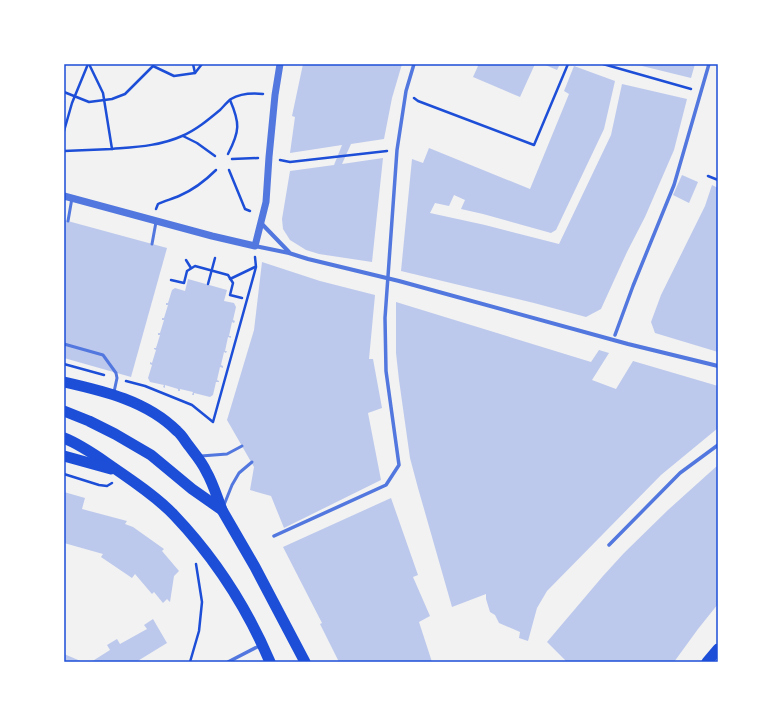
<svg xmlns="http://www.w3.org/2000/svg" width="782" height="726" viewBox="0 0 782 726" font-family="Quicksand,sans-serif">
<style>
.building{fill:#bdc9ec}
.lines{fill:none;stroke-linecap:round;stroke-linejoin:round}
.path{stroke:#1d4ed8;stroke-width:2.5}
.service{stroke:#5277de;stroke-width:3}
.pedestrian{stroke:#5277de;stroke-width:3.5}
.minor{stroke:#5277de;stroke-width:4}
.tertiary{stroke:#5277de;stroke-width:7}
.trunk{stroke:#1d4ed8;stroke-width:11}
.neatline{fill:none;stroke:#1d4ed8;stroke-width:1.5}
</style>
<rect width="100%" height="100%" fill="#f2f2f2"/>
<g class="building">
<polygon points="303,64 402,64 392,98 384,139 351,144 342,164 383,158 372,262 319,254 306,250 290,240 283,229 282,219 290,171 334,165 342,145 290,153 295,117 292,116"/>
<polygon points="475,64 535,64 520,97 473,77 478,66"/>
<polygon points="543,64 560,64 557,70"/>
<polygon points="634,64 695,64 691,78"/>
<polygon points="574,66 615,81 604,129 556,230 551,233 483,214 461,209 465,200 454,195 449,206 435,203 430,213 485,225 559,244 611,135 622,84 687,99 674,150 645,217 627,252 601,309 586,317 534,303 401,271 412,159 423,163 429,148 530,189 569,94 564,91"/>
<polygon points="682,175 698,182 689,203 673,195"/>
<polygon points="712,185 718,188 718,352 655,333 651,322 661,295 705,206"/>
<polygon points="64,220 167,248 131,377 64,358"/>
<polygon points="262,262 320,281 375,295 369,359 373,359 382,408 368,413 381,480 284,528 271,496 250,490 254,467 227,420 254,330"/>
<polygon points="188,279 227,290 224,301 234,303 236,307 233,320 235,321 234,323 232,322 229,336 231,336 231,338 228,337 225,351 227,351 226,353 224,352 221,365 223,366 223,368 220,367 217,380 219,381 219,382 216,382 213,395 210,397 194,393 194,395 192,395 193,392 180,389 180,391 178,391 178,389 165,385 165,388 163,387 164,385 150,382 148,378 152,365 150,364 150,362 152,363 156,350 154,349 154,348 156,348 160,335 158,335 158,333 160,333 164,320 162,320 162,318 164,318 168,305 166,305 166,303 168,303 172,290 175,288 185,291"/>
<polygon points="396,302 591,362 599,350 609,353 592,380 616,389 633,361 718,386 718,428 661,475 547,591 537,608 528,641 519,638 520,632 499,623 495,615 490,612 486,599 486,594 452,607 418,488 410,458 399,380 396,353"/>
<polygon points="718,465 718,604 698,629 674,662 567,662 547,642 603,576 624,553 668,510"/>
<polygon points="64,492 85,498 82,509 127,521 125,524 133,527 164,549 162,551 179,571 174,576 170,602 167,599 163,603 154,592 152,594 135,574 132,578 101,557 103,554 64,543"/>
<polygon points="391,498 418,575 413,577 430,616 419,622 432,662 339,662 320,624 322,623 283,547"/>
<polygon points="153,619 167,643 136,662 91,662 110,650 107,645 117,639 120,644 147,629 144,625"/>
<polygon points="64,654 83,662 64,662"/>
</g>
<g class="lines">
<g class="path">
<polyline points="193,64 195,73"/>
<polyline points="603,64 691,89"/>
<polyline points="64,92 89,102 112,99 125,94 153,66 174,76 195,73 202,64"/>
<polyline points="414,98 418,101 534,145 568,64"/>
<polyline points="64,131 72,103 88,64"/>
<polyline points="183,136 197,143 215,156"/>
<path d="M112 149C135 147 160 146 182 136 196 130 208 120 220 110 223 107 227 102 231 99 241 93 252 93 263 94"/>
<polyline points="64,151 112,149 103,93 89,64"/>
<path d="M228 154C240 131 240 123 230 100"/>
<polyline points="232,159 258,158"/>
<polyline points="280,160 290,162 387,151"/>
<polyline points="229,170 245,209 250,211"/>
<polyline points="708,176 718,180"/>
<path d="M156 209 158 204C164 201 172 199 179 196 193 190 205 181 216 170"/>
<polyline points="186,260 191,268"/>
<polyline points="230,279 255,267"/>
<polyline points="171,280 184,283 187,271 195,266 228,275 233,283 230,295 242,298"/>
<polyline points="208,284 215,258"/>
<polyline points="64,364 104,375"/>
<polyline points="126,381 145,386 192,405 213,422 256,267 255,257"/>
<polyline points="64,474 99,485 107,486 112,483"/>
<polyline points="190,662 199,631 202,602 196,564"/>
</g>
<g class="service">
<polyline points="68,221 72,198"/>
<polyline points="152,244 156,222"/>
<polyline points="64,344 103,355 116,373 117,378 114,392"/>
<polyline points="201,456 227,454 242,446"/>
<polyline points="224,505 232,485 239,473 252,462"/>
</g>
<g class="pedestrian">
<polyline points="615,335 633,286 674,185 709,64"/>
<polyline points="274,536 386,485 399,465 386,371 385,318 397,150 406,91 414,64"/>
<polyline points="609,545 680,473 718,445"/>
<polyline points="228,662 261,645"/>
</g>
<g class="minor">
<polyline points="262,224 289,252"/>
<polyline points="255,246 289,253 308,259 399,281 628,344 718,366"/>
</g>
<polyline class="tertiary" points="64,196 212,236 255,246 266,202 269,157 275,95 280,64"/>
<g class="trunk">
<path d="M64 382C104 391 147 401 177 431 182 435 185 441 189 446 195 454 202 462 206 471 213 483 217 497 222 510"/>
<polyline points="64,411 89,421 115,434 151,455 192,489 222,510 255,567 305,662"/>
<path d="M64 438C82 445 98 457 114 468 134 482 157 497 174 515 214 557 247 608 270 662"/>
<polyline points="64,456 111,469"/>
<polyline points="707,662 718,649"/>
</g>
</g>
<rect width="782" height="726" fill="none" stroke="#ffffff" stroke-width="130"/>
<rect x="65" y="65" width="652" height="596" class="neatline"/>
</svg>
